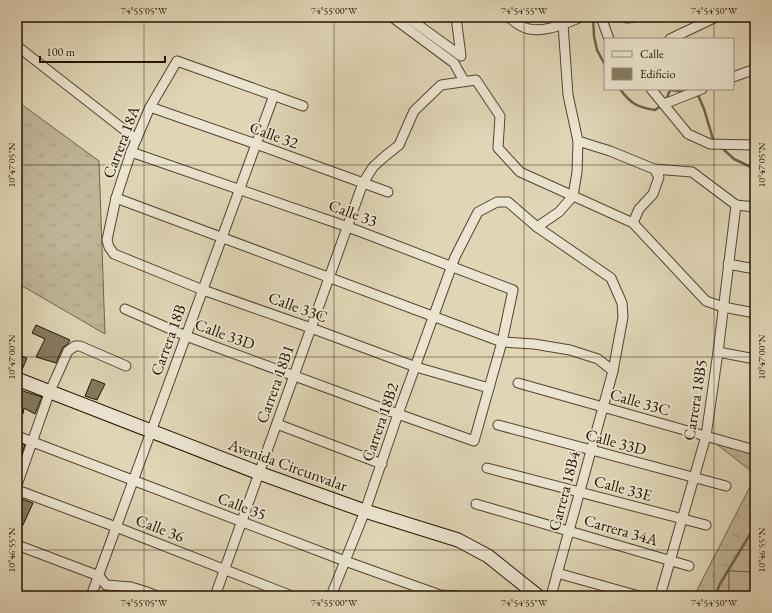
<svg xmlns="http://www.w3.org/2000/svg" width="772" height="613" viewBox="0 0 772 613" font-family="'EB Garamond',serif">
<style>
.grass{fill:url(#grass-tufts);stroke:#72644c}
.park{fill:#c0b597;stroke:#72644c}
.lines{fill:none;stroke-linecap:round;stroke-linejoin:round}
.stream{stroke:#6f6148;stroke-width:2.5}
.building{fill:#86795f;stroke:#251401}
.minor-casing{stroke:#54442e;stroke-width:11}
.secondary-casing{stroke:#251401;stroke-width:15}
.minor{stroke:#ebe4d0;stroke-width:9}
.secondary{stroke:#ebe4d0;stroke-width:13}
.ticks{fill:none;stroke:#251401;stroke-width:1;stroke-opacity:0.45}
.labels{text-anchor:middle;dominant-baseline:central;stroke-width:3.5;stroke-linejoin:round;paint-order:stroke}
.street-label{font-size:16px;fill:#251401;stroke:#ebe4d0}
.neatline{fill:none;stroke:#251401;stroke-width:1.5}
.ticks-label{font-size:10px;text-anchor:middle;fill:#251401}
</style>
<defs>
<pattern id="grass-tufts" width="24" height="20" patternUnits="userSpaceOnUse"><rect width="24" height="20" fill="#c0b597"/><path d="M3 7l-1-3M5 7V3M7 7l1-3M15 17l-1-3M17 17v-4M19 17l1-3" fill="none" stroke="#a59b80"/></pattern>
</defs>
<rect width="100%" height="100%" fill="#e0d6b6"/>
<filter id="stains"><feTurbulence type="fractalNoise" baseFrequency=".005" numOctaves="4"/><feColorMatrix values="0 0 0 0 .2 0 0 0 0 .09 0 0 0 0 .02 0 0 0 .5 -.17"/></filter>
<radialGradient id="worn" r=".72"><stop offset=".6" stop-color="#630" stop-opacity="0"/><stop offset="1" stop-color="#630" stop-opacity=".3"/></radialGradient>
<g class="grass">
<polygon points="17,101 99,161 105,334 17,283"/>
<polygon points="706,436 755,450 755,474"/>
<polygon points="755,477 755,572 729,571 729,593 726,596 694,596"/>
</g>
<polygon class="park" points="729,571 755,572 755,596 726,596 729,593"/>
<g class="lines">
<g class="stream">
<polyline points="593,17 594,36 597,50 605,65"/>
<path d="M620 89C631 104 637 107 655 110L662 105"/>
<polyline points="696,94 698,95 704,109 713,139 716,142"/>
<polyline points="666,100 670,90 687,92"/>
<polyline points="721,147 734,159 755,169"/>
<polyline points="715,596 720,584 755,526"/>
</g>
</g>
<g class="building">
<polygon points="36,325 70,340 67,345 63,347 56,363 36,357 45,339 32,333"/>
<polygon points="17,354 27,358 21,372 17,371"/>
<polygon points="92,379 105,384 97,400 85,396"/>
<polygon points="20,390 42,397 35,414 24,408 23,414 17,411 17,402"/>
<polygon points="17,442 25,445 17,467"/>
<polygon points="17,497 33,503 23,525 17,523"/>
</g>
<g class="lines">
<g class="minor-casing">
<g id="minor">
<polyline points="392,17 454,63 464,81"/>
<polyline points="407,17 461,56 456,17"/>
<path d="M508 17C513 20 517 24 521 26 539 36 564 24 581 17"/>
<polyline points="601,17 609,39"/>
<polyline points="625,17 627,18 635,17"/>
<polyline points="670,39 716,17"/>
<polyline points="17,46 136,139"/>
<polyline points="733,77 755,69"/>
<polyline points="651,89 688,134 710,144 755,145"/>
<polyline points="664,104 702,89"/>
<polyline points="303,106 177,61 150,107 131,152 116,198 107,240 109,247 114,254 203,290 311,328 416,367 489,388"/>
<polyline points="150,107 256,144 388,192"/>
<polyline points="578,141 610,151 654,169 659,177 653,194 639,209 633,223"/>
<polyline points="654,169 692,172 736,205 755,207"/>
<polyline points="116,198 502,342 534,344 570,350 598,359 613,371"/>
<polyline points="537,227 611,278 622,303 623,317 613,371 551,596"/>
<polyline points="728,264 755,269"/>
<polyline points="125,309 186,336 398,414 474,441 502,342 513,290 348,227 131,152"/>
<polyline points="718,352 755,359"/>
<polyline points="518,383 755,450"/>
<polyline points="277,424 382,464"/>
<polyline points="498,425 726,486"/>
<polyline points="17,436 345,561 440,595 458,596"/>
<polyline points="487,468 706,525"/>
<polyline points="17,485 50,391 68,351 75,346 80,346 126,366"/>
<polyline points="17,490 116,527 292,596"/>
<polyline points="476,504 689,566"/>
<polyline points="17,545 99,576 106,585 131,587 144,591 157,596"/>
<polyline points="557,573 639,596"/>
<polyline points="91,596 274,95"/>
<polyline points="215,596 363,183 373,167 384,157 399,145 414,111 441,85 476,80 500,116 498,148 520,172 633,223 706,301 723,307 755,313"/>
<polyline points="331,596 365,511 398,414 455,257 478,212 497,202 508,202 537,227 559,212 573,196 577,172 578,141 568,95 563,24"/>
<polyline points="660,596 706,436 718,352 736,205"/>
</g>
</g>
<g class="secondary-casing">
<polyline id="secondary" points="17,379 259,473 365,511 458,540 488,556 538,596"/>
</g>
<use href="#minor" class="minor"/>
<use href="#secondary" class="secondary"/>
</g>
<path class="ticks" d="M144 17V596M334 17V596M524 17V596M714 17V39M714 89V596M17 165H755M17 357H755M17 550H755"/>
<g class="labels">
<g class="street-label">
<text transform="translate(274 135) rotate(20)">Calle 32</text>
<text transform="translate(121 142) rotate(-69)">Carrera 18A</text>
<text transform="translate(353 213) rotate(20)">Calle 33</text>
<text transform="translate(298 307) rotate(20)">Calle 33C</text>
<text transform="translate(225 334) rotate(20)">Calle 33D</text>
<text transform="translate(168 340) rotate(-70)">Carrera 18B</text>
<text transform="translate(275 384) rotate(-70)">Carrera 18B1</text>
<text transform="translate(695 400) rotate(-81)">Carrera 18B5</text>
<text transform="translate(640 402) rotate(16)">Calle 33C</text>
<text transform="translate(380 422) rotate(-71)">Carrera 18B2</text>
<text transform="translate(616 442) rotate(15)">Calle 33D</text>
<text transform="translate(288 465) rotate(20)">Avenida Circunvalar</text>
<text transform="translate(623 488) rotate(15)">Calle 33E</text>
<text transform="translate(564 491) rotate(-75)">Carrera 18B4</text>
<text transform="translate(242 506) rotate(21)">Calle 35</text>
<text transform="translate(160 528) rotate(21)">Calle 36</text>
<text transform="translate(621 530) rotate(16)">Carrera 34A</text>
</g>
</g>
<rect width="772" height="613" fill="none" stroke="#e0d6b6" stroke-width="44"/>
<rect x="604" y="38" width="130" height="52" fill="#ebe4d0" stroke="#9c917d"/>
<rect x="612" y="51" width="20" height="6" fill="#ebe4d0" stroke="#9c917d"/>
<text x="640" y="58" font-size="12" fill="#251401">Calle</text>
<rect x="612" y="68" width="20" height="12" fill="#86795f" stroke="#9c917d"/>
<text x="640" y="78" font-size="12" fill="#251401">Edificio</text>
<path d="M40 56v6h125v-6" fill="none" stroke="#251401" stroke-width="2"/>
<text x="46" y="56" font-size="12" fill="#251401" stroke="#ebe4d0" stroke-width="3" paint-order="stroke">100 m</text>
<rect x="22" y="22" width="728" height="569" class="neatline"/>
<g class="ticks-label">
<text x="144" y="14">74°55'05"W</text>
<text x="334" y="14">74°55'00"W</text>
<text x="524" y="14">74°54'55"W</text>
<text x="714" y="14">74°54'50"W</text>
<text transform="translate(11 165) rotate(-90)" y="4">10°47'05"N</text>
<text transform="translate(761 165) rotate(-90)" y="4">10°47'05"N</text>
<text transform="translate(11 357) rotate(-90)" y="4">10°47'00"N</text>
<text transform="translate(761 357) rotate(-90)" y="4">10°47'00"N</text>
<text transform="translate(11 550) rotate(-90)" y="4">10°46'55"N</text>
<text transform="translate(761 550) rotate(-90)" y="4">10°46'55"N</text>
<text x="144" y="606">74°55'05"W</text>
<text x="334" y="606">74°55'00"W</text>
<text x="524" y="606">74°54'55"W</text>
<text x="714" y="606">74°54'50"W</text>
</g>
<rect width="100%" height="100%" filter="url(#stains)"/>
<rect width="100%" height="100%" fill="url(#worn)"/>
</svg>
